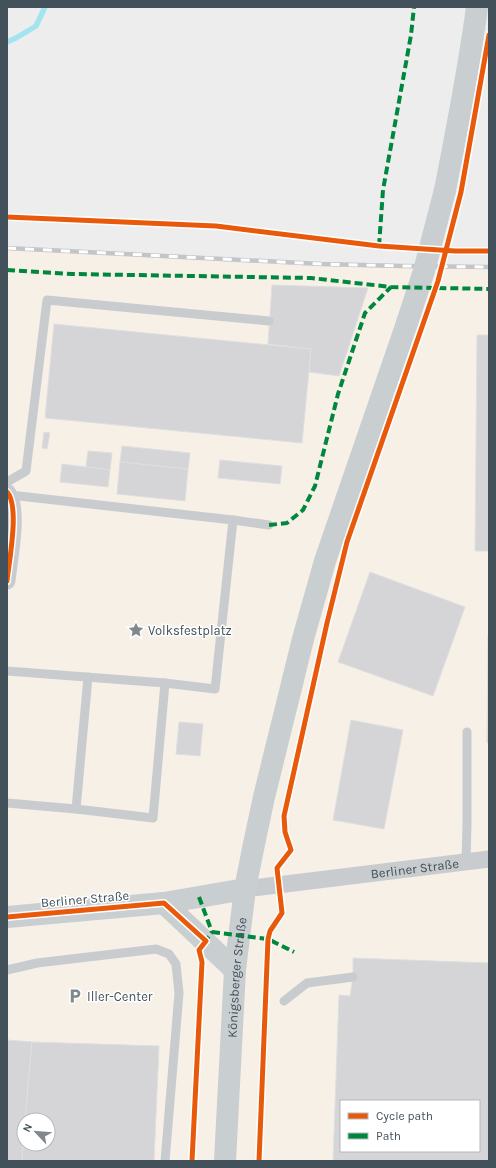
<svg xmlns="http://www.w3.org/2000/svg" width="496" height="1168" viewBox="0 0 496 1168" font-family="Karla,sans-serif">
<style>
.commercial{fill:#f6f0e7;fill-rule:evenodd}
.lines{fill:none;stroke-linecap:round;stroke-linejoin:round}
.stream{stroke:#a2e5ef;stroke-width:5.5}
.building{fill:#d5d5d7;stroke:#dfdfe0;fill-rule:evenodd}
.lane{stroke:#c9ccce;stroke-width:9}
.street{stroke:#c9ccce;stroke-width:17}
.secondary{stroke:#c9ced1;stroke-width:22}
.rail-casing{stroke:#c3c5c8;stroke-width:4.5}
.rail{stroke:#fff;stroke-width:3;stroke-dasharray:9;stroke-linecap:butt}
.secondary-bridge{stroke:#c9ced1;stroke-width:22}
.quiet{stroke:#00873e;stroke-width:4;stroke-dasharray:8 4;stroke-linecap:butt}
.cycleway-casing{stroke:#fff;stroke-width:8}
.cycleway{stroke:#e8590c;stroke-width:5}
.labels{text-anchor:middle;dominant-baseline:central;stroke-width:3;stroke-linejoin:round;paint-order:stroke}
.poi-label{font-size:13px;fill:#43515a;stroke:#fff;text-anchor:start}
.street-label{font-size:13px;fill:#43515a;stroke:#fff}
</style>
<rect width="100%" height="100%" fill="#eeeded"/>
<path class="commercial" d="M7 249 489 269V1161H7ZM341 1101H479V1151H341ZM24 1120H48V1144H24Z"/>
<g class="lines">
<polyline class="stream" points="7,42 16,38 36,26 45,7"/>
</g>
<g class="building">
<polygon points="272,285 368,288 339,376 309,372 311,349 268,344"/>
<polygon points="54,324 311,349 302,443 45,418"/>
<polygon points="477,335 489,335 489,551 475,551"/>
<polygon points="44,432 50,433 47,449 42,448"/>
<polygon points="122,446 190,453 188,469 120,462"/>
<polygon points="88,451 112,453 110,470 86,467"/>
<polygon points="220,460 282,466 280,484 218,478"/>
<polygon points="120,462 188,469 185,501 117,494"/>
<polygon points="62,464 110,470 108,487 60,482"/>
<polygon points="370,572 465,607 433,696 338,662"/>
<polygon points="488,635 489,635 489,743 487,743"/>
<polygon points="351,720 403,730 384,829 333,820"/>
<polygon points="179,722 203,724 200,756 176,754"/>
<path d="M353 958 489 963V1161H333L339 995 350 996 353 977ZM341 1101H479V1151H341Z"/>
<polygon points="7,1040 32,1042 25,1120 24,1120 22,1161 7,1161"/>
<polygon points="32,1042 159,1046 154,1161 22,1161 24,1137 24,1144 48,1144 48,1120 25,1120"/>
</g>
<g class="lines">
<g class="lane">
<polyline points="7,482 26,471 47,300 269,321"/>
<polyline points="10,495 233,520 215,689 165,683"/>
<polyline points="233,520 269,525"/>
<polyline points="7,671 165,683 153,818 76,809 7,803"/>
<polyline points="76,809 88,677"/>
<polyline points="466,862 467,824 467,732"/>
<polyline points="7,970 37,963 156,949 169,954 176,964 179,993 165,1161"/>
<polyline points="284,1001 307,983 353,977"/>
</g>
<g class="street">
<path d="M7 492C20 506 9 561 7 581"/>
<path id="s1" d="M245 889 489 859"/>
</g>
<g class="secondary">
<path d="M445 190C457 129 469 69 477 7"/>
<polyline points="164,903 235,970"/>
<polyline points="7,917 164,903 245,889"/>
<path id="s2" d="M225 1161 235 970 245 889 254 844 264 797 303 639 325 561 407 323"/>
</g>
<g class="rail-casing">
<polyline id="rail" points="7,248 321,264 402,266 489,267"/>
</g>
<use href="#rail" class="rail"/>
<polyline class="secondary-bridge" points="407,323 424,271 445,190"/>
<g class="quiet">
<polyline points="379,246 383,190 411,35 414,7"/>
<polyline points="7,270 72,274 311,278 391,287 489,289"/>
<polyline points="269,525 287,523 303,510 315,486 338,394 365,313 391,287"/>
<polyline points="199,897 212,932"/>
<polyline points="212,932 268,939 294,952"/>
<polyline points="204,943 212,932"/>
</g>
<g class="cycleway-casing">
<g id="cycleway">
<polyline points="7,217 216,226 379,246 455,251 489,251"/>
<path d="M7 492C20 506 9 561 7 581"/>
<polyline points="7,917 164,903 206,941 199,950 202,962 192,1161"/>
<polyline points="259,1161 268,939 270,931 282,913 277,868 291,850 285,832 284,816 327,623 347,542 438,281 461,192 489,35"/>
</g>
</g>
<use href="#cycleway" class="cycleway"/>
</g>
<defs>
<g id="sight-bare" transform="scale(1.2)"><path d="M0-6L1.8-2.2L6-1.7L2.9 1.2L3.7 5.4L0 3.3L-3.7 5.4L-2.9 1.2L-6-1.7L-1.8-2.2Z" fill="#7f888d" stroke="#fff" stroke-width="2.5" paint-order="stroke"/></g>
<g id="parking-bare" transform="scale(1.2)"><path d="M-3.5-5.5H1a3.5 3.5 0 0 1 0 7H-1V5.5H-3.5ZM-1-3.4V-.6H.8a1.4 1.4 0 0 0 0-2.8Z" fill="#7f888d" stroke="#fff" stroke-width="2.5" paint-order="stroke"/></g>
</defs>
<g fill-rule="evenodd">
<use href="#sight-bare" x="136" y="630"/>
<use href="#parking-bare" x="75" y="996"/>
</g>
<g class="labels">
<g class="poi-label">
<text x="148" y="630">Volksfestplatz</text>
<text x="87" y="996">Iller-Center</text>
</g>
<g class="street-label">
<text stroke="none"><textPath href="#s1" startOffset="171">Berliner Straße</textPath></text>
<text transform="translate(85 899) rotate(-5)">Berliner Straße</text>
<text stroke="none"><textPath href="#s2" startOffset="184">Königsberger Straße</textPath></text>
</g>
</g>
<rect width="496" height="1168" fill="none" stroke="#43515a" stroke-width="16"/>
<rect x="340" y="1100" width="140" height="52" fill="#ffffff" stroke="#b4b9bd"/>
<rect x="348" y="1113" width="20" height="6" fill="#e8590c" stroke="#b4b9bd"/>
<text x="376" y="1120" font-size="12" fill="#43515a">Cycle path</text>
<rect x="348" y="1133" width="20" height="6" fill="#00873e" stroke="#b4b9bd"/>
<text x="376" y="1140" font-size="12" fill="#43515a">Path</text>
<g transform="translate(36 1132) rotate(296)"><circle r="19" fill="#ffffff" stroke="#b4b9bd"/>
<path d="M0-3L7 15L0 10L-7 15Z" fill="#7f888d"/>
<text y="-6" font-size="11" font-weight="bold" text-anchor="middle" fill="#43515a">N</text>
</g>
</svg>
